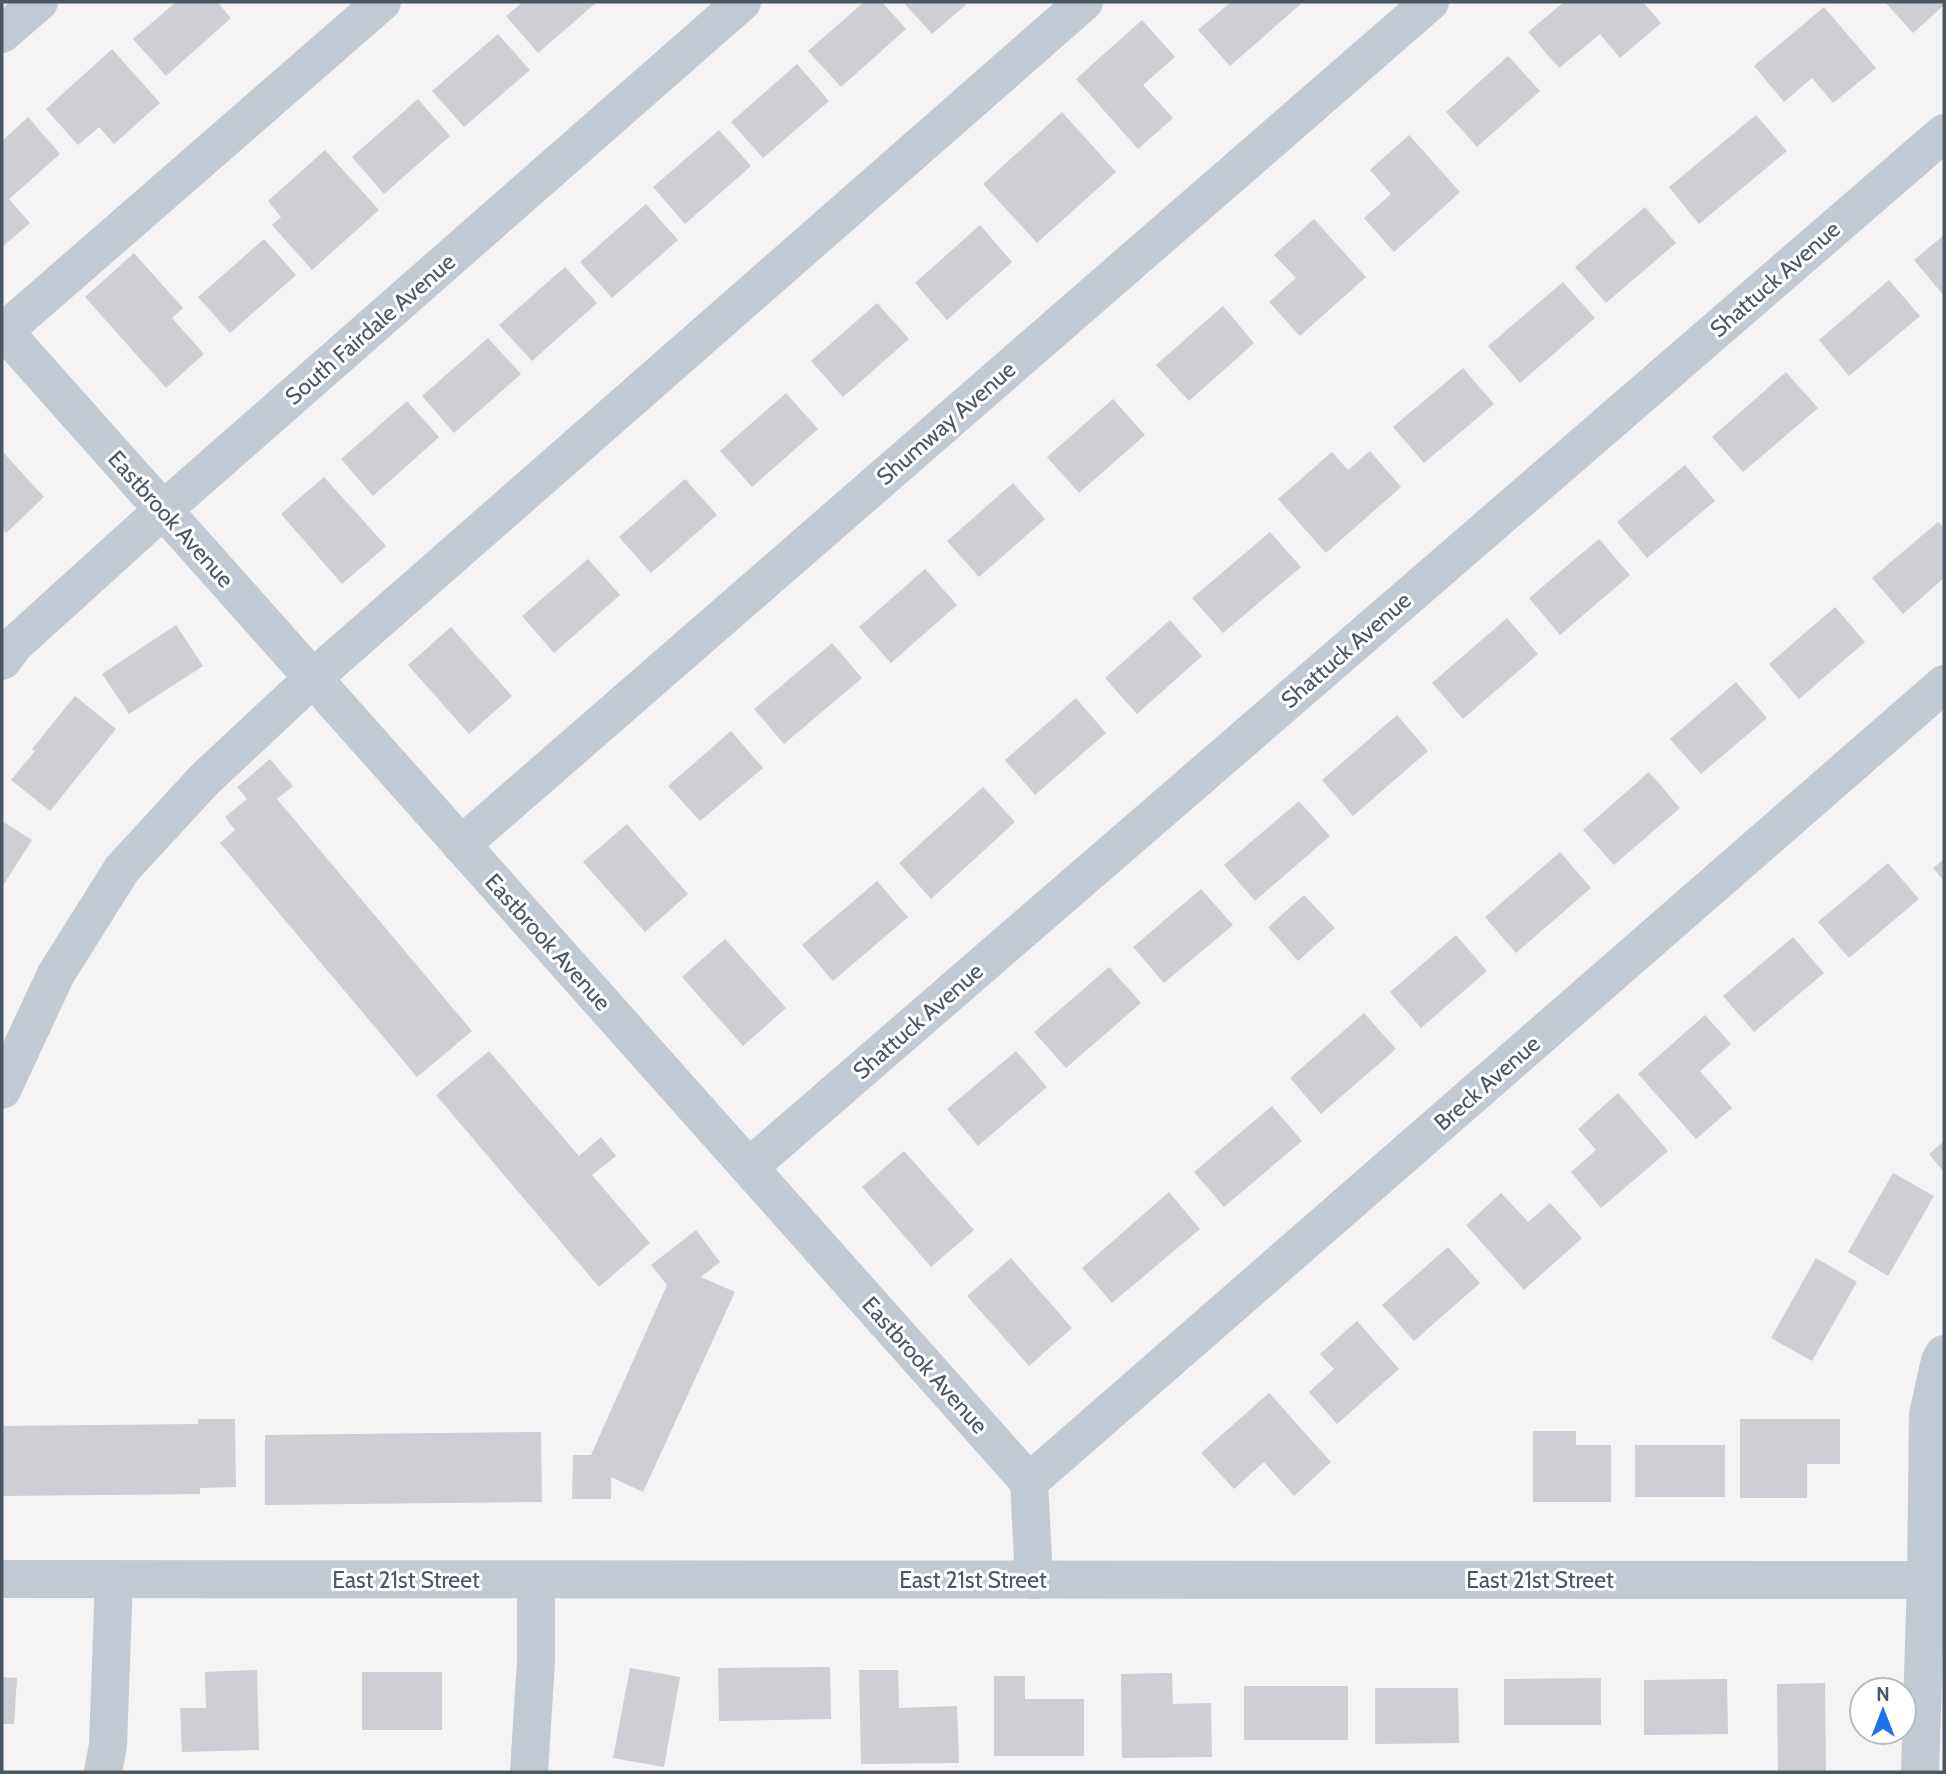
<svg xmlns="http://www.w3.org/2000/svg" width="1946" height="1774" viewBox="0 0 1946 1774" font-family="Cabin,sans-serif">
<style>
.building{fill:#cdcfd5}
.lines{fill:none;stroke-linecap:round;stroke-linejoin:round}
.minor{stroke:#c1cad2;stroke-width:38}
.labels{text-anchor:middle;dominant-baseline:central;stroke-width:6;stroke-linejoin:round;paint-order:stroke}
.street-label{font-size:23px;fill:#4a5661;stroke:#fff}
</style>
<rect width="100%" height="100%" fill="#f5f3f3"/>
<g class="building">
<polygon points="176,2 217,2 231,18 166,76 133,39"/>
<polygon points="523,2 597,2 538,53 506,16"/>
<polygon points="864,2 882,2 906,29 841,87 808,51"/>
<polygon points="903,2 969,2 932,34"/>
<polygon points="1231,2 1303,2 1230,66 1198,30"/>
<polygon points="1564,2 1643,2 1661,23 1620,58 1600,34 1559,68 1528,32"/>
<polygon points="1885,2 1944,2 1944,5 1913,33"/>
<polygon points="1824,7 1876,68 1833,103 1812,78 1784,102 1754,66"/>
<polygon points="1142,20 1175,57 1143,85 1173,118 1138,149 1076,79"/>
<polygon points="498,34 530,70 464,127 432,91"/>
<polygon points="112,49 160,103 114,144 99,127 78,145 46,109"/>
<polygon points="1508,56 1540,91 1477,147 1446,112"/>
<polygon points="797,64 829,101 763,158 731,122"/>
<polygon points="418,99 450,136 384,194 352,157"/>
<polygon points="1062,112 1116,172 1037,243 983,184"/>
<polygon points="1756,115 1787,151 1699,224 1669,187"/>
<polygon points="28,117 60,154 9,199 30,223 2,247 2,141"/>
<polygon points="719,130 751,166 685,224 653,187"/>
<polygon points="1409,135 1460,192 1394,252 1364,218 1391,194 1370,170"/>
<polygon points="325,150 379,210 312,270 272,225 281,217 268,201"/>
<polygon points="646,204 678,240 612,298 580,262"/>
<polygon points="1645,207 1676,243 1606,303 1575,267"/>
<polygon points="1314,219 1366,277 1300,336 1269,302 1296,278 1274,255"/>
<polygon points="980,225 1012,262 947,320 915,283"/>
<polygon points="1944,235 1944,296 1914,260"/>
<polygon points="264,239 296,275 230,333 198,297"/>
<polygon points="134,253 183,308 172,318 204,354 166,388 85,297"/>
<polygon points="565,267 597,303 532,361 499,325"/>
<polygon points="1889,280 1920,316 1849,376 1819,340"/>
<polygon points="1563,282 1595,318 1520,383 1488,346"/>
<polygon points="877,303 909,339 843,397 811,361"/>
<polygon points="1223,306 1254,343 1189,401 1156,365"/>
<polygon points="488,338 521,374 454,433 422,396"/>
<polygon points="1463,368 1494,404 1424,463 1393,427"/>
<polygon points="1786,372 1818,408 1743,472 1712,437"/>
<polygon points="786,393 818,429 752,487 720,451"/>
<polygon points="1113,399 1145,435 1079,493 1047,457"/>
<polygon points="407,401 439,437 373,496 341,459"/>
<polygon points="2,451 44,497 6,533 2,528"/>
<polygon points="1370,451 1401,487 1326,553 1278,499 1332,452 1348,470"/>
<polygon points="1685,465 1715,501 1647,558 1617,522"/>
<polygon points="324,477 386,546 342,584 281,514"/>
<polygon points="685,479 717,515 651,573 619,537"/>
<polygon points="1013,483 1045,519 979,577 947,541"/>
<polygon points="1938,522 1944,528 1944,578 1903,614 1872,578"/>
<polygon points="1270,532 1301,567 1223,633 1192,598"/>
<polygon points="1599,539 1630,575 1560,635 1529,598"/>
<polygon points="588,559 620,595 554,653 522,616"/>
<polygon points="925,569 957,605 891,663 859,627"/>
<polygon points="1835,607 1865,642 1799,699 1769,664"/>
<polygon points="1507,618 1538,654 1463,719 1432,683"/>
<polygon points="1170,620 1202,656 1137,714 1105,678"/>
<polygon points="176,625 203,666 129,714 102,674"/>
<polygon points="451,627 512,696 469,734 408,665"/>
<polygon points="832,643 862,678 784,744 754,709"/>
<polygon points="1736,682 1767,718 1701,774 1670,739"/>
<polygon points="75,696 116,729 50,811 11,780 35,751 32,749"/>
<polygon points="1076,698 1106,733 1035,795 1005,760"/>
<polygon points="1397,715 1428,751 1353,816 1322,780"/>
<polygon points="731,731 763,768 700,821 668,786"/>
<polygon points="270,759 293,786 277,799 472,1031 417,1077 220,843 235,830 225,817 247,799 237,787"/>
<polygon points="1649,772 1680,808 1614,865 1583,830"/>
<polygon points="983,787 1015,822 931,899 899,863"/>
<polygon points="1299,801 1330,836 1255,901 1224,865"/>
<polygon points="2,821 32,840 2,887"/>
<polygon points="627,824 688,894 645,932 583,862"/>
<polygon points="1560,852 1591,888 1516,953 1485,917"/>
<polygon points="1944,859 1944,881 1933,868"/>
<polygon points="1888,863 1919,899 1849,958 1818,922"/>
<polygon points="877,881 908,917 833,981 802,945"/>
<polygon points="1201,889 1233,925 1164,983 1133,947"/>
<polygon points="1304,895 1335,928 1298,961 1268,927"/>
<polygon points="1456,935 1487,971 1421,1028 1390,992"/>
<polygon points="1793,937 1824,973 1754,1032 1723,996"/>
<polygon points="725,939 786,1008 743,1046 682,977"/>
<polygon points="1109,967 1141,1003 1066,1068 1034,1032"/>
<polygon points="1364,1013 1396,1049 1321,1114 1290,1078"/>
<polygon points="1705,1015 1731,1044 1700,1071 1732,1108 1696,1139 1638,1074"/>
<polygon points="489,1051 579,1156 601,1137 616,1156 592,1175 650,1243 599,1287 436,1095"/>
<polygon points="1016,1051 1047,1087 978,1146 947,1109"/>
<polygon points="1618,1093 1668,1151 1601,1208 1571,1172 1596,1150 1578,1129"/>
<polygon points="1272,1106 1302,1141 1224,1207 1194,1172"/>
<polygon points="1944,1141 1944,1172 1929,1154"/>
<polygon points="904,1151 974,1230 931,1267 862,1187"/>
<polygon points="1893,1173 1934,1196 1888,1276 1848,1252"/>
<polygon points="1169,1192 1200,1229 1112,1303 1082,1268"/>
<polygon points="1501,1193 1528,1222 1550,1203 1582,1238 1524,1290 1466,1225"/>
<polygon points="696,1230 720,1262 701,1277 735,1292 643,1492 611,1477 611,1499 572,1499 573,1455 591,1455 667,1285 651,1265"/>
<polygon points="1448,1247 1480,1283 1414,1341 1382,1305"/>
<polygon points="1011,1258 1072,1328 1029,1366 967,1296"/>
<polygon points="1816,1258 1857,1282 1812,1361 1771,1338"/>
<polygon points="1357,1321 1399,1369 1337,1424 1309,1392 1334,1369 1320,1354"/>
<polygon points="1269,1393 1331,1462 1294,1496 1264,1462 1234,1489 1201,1453"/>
<polygon points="198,1419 235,1419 236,1487 200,1488 200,1494 2,1496 2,1426 198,1424"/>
<polygon points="1740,1419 1840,1419 1840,1464 1807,1464 1807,1498 1740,1498"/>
<polygon points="1533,1431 1576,1431 1576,1445 1611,1445 1611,1502 1533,1502"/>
<polygon points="541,1432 542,1502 265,1505 265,1435"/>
<rect x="1635" y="1445" width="90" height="52"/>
<polygon points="830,1667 831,1719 719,1721 718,1668"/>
<polygon points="630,1668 680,1677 664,1767 613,1758"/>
<polygon points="257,1670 259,1750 182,1752 180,1708 206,1708 205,1672"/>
<polygon points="859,1670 898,1670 899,1708 957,1706 959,1763 861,1764"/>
<rect x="362" y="1672" width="80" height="58"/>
<polygon points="1172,1673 1173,1704 1211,1703 1212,1757 1122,1758 1121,1674"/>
<polygon points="994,1676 1025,1676 1025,1699 1084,1699 1084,1756 994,1756"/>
<polygon points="2,1677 17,1678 14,1724 2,1724"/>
<polygon points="1601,1678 1601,1725 1504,1725 1504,1679"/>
<polygon points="1727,1679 1728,1734 1644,1735 1644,1680"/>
<polygon points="1825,1683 1826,1772 1778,1772 1777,1684"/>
<rect x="1244" y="1686" width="104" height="54"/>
<polygon points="1375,1688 1458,1688 1459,1743 1375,1744"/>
</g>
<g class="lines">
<g class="minor">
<polyline points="2,34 39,2"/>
<polyline points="2,329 1029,1482 1034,1580"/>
<polyline points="2,333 382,2"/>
<polyline points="2,661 14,645 163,510 742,2"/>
<polyline points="461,845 1430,2"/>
<polyline points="2,1090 56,974 122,869 204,780 313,678 1084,2"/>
<polyline points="749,1167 1944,133"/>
<polyline points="1029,1482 1944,684"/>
<polyline points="2,1579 1944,1580"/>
<polyline points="103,1772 108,1745 114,1579"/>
<polyline points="529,1772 536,1661 536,1580"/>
<polyline points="1920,1772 1926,1580 1928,1414 1940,1361 1944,1354"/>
</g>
</g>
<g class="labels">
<g class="street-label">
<text transform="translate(1775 279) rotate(-41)">Shattuck Avenue</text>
<text transform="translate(370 329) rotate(-41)">South Fairdale Avenue</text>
<text transform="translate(946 423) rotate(-41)">Shumway Avenue</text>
<text transform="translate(171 519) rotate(48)">Eastbrook Avenue</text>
<text transform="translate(1346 650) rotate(-41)">Shattuck Avenue</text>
<text transform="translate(548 942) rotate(48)">Eastbrook Avenue</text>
<text transform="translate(918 1021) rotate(-41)">Shattuck Avenue</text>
<text transform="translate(1487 1083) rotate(-41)">Breck Avenue</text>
<text transform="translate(925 1365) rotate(48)">Eastbrook Avenue</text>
<text x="406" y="1580">East 21st Street</text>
<text x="973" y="1580">East 21st Street</text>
<text x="1540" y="1580">East 21st Street</text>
</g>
</g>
<rect width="1946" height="1774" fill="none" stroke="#4a5661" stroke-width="7"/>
<g transform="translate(1883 1711)"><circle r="33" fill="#ffffff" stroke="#b7bbc0" stroke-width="2"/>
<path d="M0-5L12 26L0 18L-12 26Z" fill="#1a73e8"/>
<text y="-10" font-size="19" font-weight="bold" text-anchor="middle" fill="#4a5661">N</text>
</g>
</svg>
